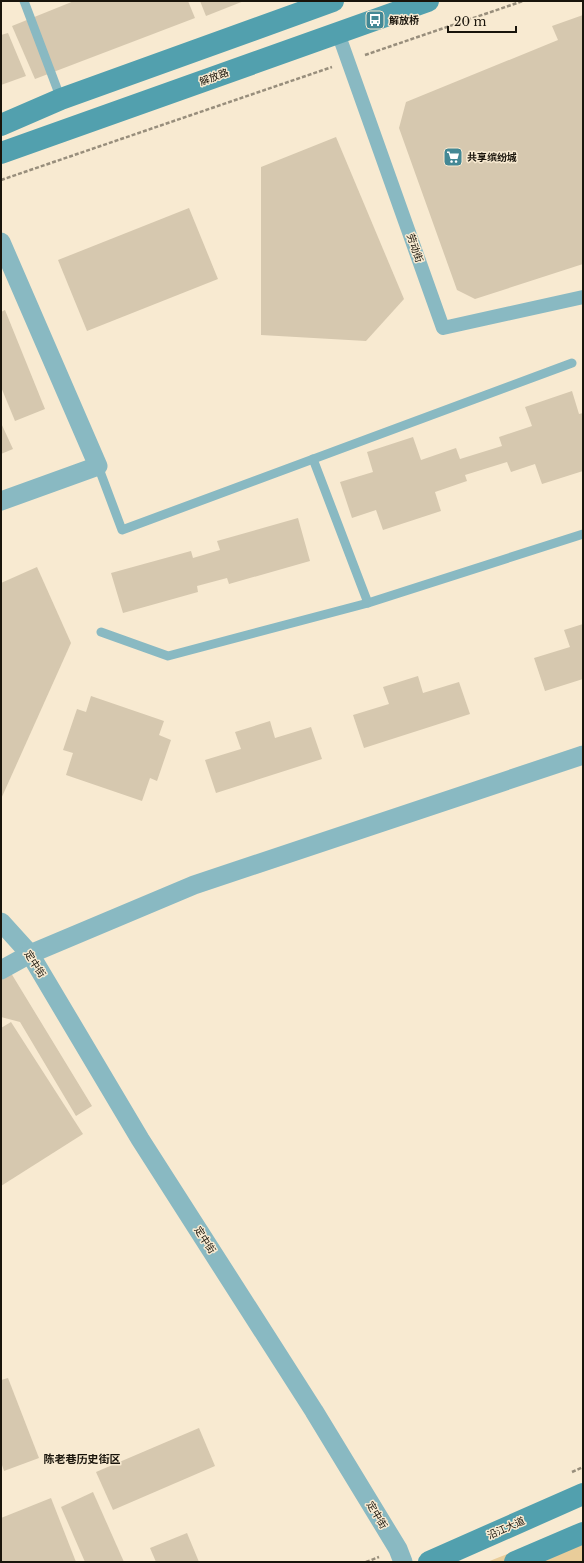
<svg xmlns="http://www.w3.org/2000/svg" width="584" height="1563" viewBox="0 0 584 1563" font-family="'Libre Baskerville','Noto Sans SC',serif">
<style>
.green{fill:#e9cd9a}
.building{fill:#d6c8af}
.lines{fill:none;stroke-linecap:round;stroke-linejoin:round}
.path{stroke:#988e7c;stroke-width:2.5;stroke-dasharray:4 2;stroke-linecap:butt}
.service{stroke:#89b9c2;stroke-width:9}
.pedestrian{stroke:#89b9c2;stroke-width:14}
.minor{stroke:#89b9c2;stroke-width:19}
.secondary{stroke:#52a0ae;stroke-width:22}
.labels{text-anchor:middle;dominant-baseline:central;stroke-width:3;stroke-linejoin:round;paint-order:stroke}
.poi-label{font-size:10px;font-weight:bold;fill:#19140b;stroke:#f8ead1;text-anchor:start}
.street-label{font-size:10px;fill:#19140b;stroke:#f8ead1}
.neighbourhood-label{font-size:11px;font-weight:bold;fill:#19140b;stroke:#f8ead1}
</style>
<rect width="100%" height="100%" fill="#f8ead1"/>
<polygon class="green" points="583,1524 583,1562 487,1562"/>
<g class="building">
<polygon points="74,1 188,1 195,18 35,79 12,26"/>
<polygon points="200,1 244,1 206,16"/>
<polygon points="583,15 583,264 475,299 457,290 399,128 406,102 558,40 552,26"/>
<polygon points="8,33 26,76 1,85 1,35"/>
<polygon points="336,137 404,299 366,341 261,335 261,167"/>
<polygon points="189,208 218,279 87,331 58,260"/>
<polygon points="5,310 45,409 15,421 1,387 1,312"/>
<polygon points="572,391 579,414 583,413 583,471 542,484 535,464 511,472 507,462 465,475 467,481 435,492 441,511 383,530 376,510 352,518 340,482 373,472 367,452 413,437 421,460 456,448 460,459 502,446 499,437 532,426 525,407"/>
<polygon points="1,423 13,449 1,454"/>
<polygon points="298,518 310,561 229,584 227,578 197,586 198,592 123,613 111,573 191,551 193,558 220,550 217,541"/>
<polygon points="37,567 71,643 1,799 1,583"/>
<polygon points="583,624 583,679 545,691 534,658 570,647 564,630"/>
<polygon points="418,676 423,693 459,682 470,714 364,748 353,715 389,704 383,687"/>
<polygon points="91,696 164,721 159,735 171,740 157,781 150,778 142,801 66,775 73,753 63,750 77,709 86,712"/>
<polygon points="270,721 275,738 311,727 322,759 216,793 205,760 241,749 235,732"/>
<polygon points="11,973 92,1106 76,1116 20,1022 1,1017 1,978"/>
<polygon points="11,1022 83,1134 1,1186 1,1028"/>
<polygon points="8,1378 39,1458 4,1471 1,1462 1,1380"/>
<polygon points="199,1428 215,1466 113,1510 96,1472"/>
<polygon points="93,1492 124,1562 85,1562 61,1507"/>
<polygon points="51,1498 76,1562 1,1562 1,1518"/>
<polygon points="187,1533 199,1562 156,1562 150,1548"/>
</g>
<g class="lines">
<g class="path">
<polyline points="365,55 523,1"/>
<polyline points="1,180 332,67"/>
<polyline points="572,1472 583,1467"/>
<polyline points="366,1562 379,1557"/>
</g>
<g class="service">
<polyline points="24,1 61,99"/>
<polyline points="313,459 368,603 583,534"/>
<polyline points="98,466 122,530 572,363"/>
<polyline points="101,632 168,656 368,603"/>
</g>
<polyline class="pedestrian" points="338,33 443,328 583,297"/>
<g class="minor">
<polyline points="1,242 98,466 1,501"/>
<polyline points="1,922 30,954 140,1139 314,1411 398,1549 403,1562"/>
<polyline points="1,970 30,954 194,885 583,755"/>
</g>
<g class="secondary">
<polyline points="1,125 61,99 333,1"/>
<polyline points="1,153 428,1"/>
<polyline points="429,1562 583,1494"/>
<polyline points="515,1562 583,1533"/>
</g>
</g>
<defs>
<g id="bus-square" transform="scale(1)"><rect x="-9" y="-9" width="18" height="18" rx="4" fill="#438895" stroke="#f8ead1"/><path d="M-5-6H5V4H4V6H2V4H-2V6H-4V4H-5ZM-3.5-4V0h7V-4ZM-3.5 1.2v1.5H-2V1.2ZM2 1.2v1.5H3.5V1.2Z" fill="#fff"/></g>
<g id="supermarket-square" transform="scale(1)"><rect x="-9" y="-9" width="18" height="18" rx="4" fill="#438895" stroke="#f8ead1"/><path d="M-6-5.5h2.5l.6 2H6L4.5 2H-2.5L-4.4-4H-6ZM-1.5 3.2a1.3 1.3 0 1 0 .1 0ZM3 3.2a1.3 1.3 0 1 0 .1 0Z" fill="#fff"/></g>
</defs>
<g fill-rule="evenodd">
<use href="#bus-square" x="375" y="20"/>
<use href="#supermarket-square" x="453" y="157"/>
</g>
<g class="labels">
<g class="poi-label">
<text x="389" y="20">解放桥</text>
<text x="467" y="157">共享缤纷城</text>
</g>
<g class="street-label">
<text transform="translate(214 77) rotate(-20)">解放路</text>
<text transform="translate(415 248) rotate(71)">劳动街</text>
<text transform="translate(35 964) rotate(57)">定中街</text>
<text transform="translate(205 1240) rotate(57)">定中街</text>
<text transform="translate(377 1515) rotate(59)">定中街</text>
<text transform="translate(506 1528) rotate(-24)">沿江大道</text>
</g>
<g class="neighbourhood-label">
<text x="82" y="1459">陈老巷历史街区</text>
</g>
</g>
<rect width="584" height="1563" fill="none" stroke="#19140b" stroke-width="4"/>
<path d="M448 26v6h68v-6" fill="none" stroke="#19140b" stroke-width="2"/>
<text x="454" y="26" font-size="12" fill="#19140b" stroke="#f8ead1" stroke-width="3" paint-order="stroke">20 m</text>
</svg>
